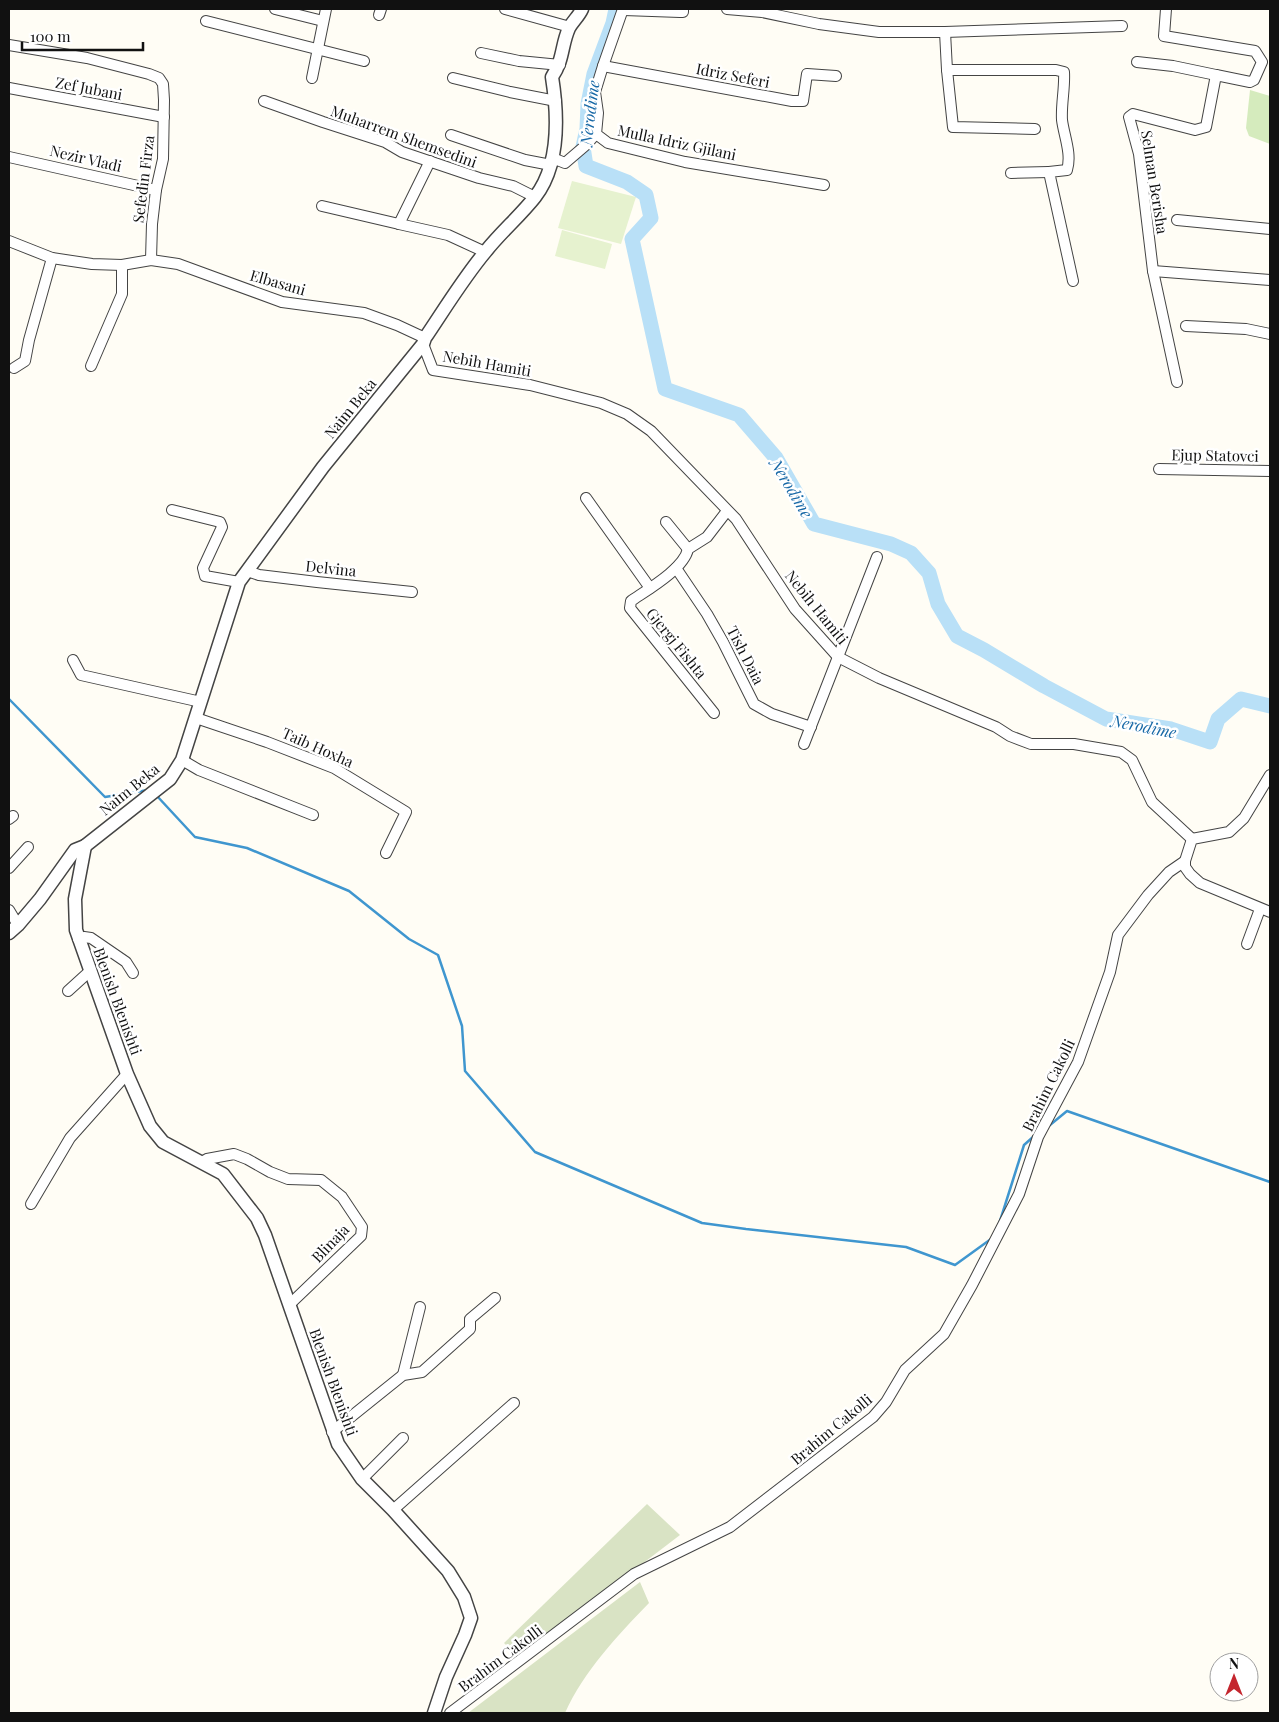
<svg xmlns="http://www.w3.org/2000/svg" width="1279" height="1722" viewBox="0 0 1279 1722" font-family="'Playfair Display',serif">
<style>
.green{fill:#d5ebbd}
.cemetery{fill:#d9e3c4}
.pitch{fill:#e6f2cf}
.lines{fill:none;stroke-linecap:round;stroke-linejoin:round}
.stream{stroke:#3f96cf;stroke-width:2.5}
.river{stroke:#b9e0f7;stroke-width:15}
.minor-casing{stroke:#444;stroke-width:12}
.tertiary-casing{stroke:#444;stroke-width:15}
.minor{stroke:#fff;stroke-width:10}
.tertiary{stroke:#fff;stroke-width:12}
.labels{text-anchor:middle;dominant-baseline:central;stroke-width:5;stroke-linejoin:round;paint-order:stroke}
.street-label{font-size:15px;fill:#111;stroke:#fff}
.water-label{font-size:16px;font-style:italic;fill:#1768a6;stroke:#fff}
</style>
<rect width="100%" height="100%" fill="#fffdf5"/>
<polygon class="green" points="1250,90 1270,96 1270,144 1249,136 1246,128"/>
<g class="cemetery">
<polygon points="647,1504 680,1535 519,1658 504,1643"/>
<path d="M640 1582 649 1603C617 1636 584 1671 565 1713H468Z"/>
</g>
<g class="pitch">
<polygon points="572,181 636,197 621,244 558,228"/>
<polygon points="562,230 612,244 605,269 555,256"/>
</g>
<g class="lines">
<g class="stream">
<polyline points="9,699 105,797 148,790"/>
<polyline points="157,796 195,837 247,848 349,891 409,939 438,955 462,1026 465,1071 535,1152 702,1223 746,1229 906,1247 955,1265 991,1239"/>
<polyline points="1050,1125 1067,1111 1270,1182"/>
<polyline points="1000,1221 1024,1145 1033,1137"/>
</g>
<polyline class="river" points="616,9 613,23 594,74 588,104 587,129 583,147 586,166 627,182 646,195 651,218 632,239 665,389 739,415 776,458 814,524 891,544 911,553 929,573 938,604 957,636 984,650 1044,686 1106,719 1171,729 1210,742 1218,719 1241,699 1270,706"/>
<g class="minor-casing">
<g id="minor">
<polyline points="275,9 323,21"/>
<polyline points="505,9 570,27"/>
<polyline points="623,9 603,66 595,92 598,113 596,134 608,143 685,162 824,185"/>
<polyline points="727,9 762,12 819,24 879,32 945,32 1122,26"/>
<polyline points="1166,9 1164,36 1255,51 1262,62 1254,80 1250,82 1216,75 1206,127 1195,130 1133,114 1129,117 1139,154 1153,271 1177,382"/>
<polyline points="624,10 680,12 683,12 683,9"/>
<polyline points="379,15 381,9"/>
<polyline points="206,21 364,61"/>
<polyline points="945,32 947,70 953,127 1035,129"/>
<polyline points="9,45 87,58 149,74 159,78 163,84 164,100 163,159 156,190 152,224 151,260"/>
<polyline points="481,53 519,61 560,65"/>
<polyline points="1137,62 1173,66 1216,75"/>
<polyline points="603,66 792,101 803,101 807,74 836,76"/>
<path d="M947 70H1056L1064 72C1065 88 1061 104 1062 120 1064 136 1072 154 1067 170L1049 172 1073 281"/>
<polyline points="312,78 326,9"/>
<polyline points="453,78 510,92 556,101"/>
<polyline points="9,88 164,117"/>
<polyline points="264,101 323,122 385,142 402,152 479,178 513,186 535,197"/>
<polyline points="451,135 525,160 551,165 555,159 565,163 586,145 596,134"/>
<polyline points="9,157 156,190"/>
<polyline points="430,161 399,224 448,235 485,252"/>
<polyline points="1011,173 1049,172"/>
<polyline points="322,206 399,224"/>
<polyline points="1177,220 1270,229"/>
<polyline points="9,241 52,258 92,264 122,265 151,260 178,264 282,302 364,313 397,325 425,338"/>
<polyline points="1153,271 1270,280"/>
<polyline points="1186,326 1246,329 1270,334"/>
<polyline points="423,344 433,370 530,385 601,403 627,414 651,431 736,519 795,609 838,657 879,678 996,727 1010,736 1031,744 1074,744 1121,752 1132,760 1152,802 1192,839"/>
<polyline points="91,366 122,294 122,265"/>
<polyline points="14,368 25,361 29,340 52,258"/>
<polyline points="1159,469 1270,471"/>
<polyline points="586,498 650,588"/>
<polyline points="172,510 220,522 222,527 203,568 205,576 239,582"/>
<polyline points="666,522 688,549"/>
<polyline points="676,568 707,614 723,642 754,704 772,714 811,727"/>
<polyline points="247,571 259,575 317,582 412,592"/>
<polyline points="73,660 81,675 201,702"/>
<path d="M714 713 630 608 631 601C647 590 684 569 688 549L707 537 727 511"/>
<polyline points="196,718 267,742 334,768 406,812 386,853"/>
<polyline points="804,744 877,557"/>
<polyline points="182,760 199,770 313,815"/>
<polyline points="1270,775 1244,818 1229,832 1192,839 1185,861 1185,867 1190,874 1200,883 1270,912"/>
<polyline points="9,819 13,816"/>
<polyline points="9,868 28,847"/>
<polyline points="9,910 18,925"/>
<polyline points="78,939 84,937 91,938 126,962 133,973"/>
<polyline points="1247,944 1260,909"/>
<polyline points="68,991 90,971"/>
<polyline points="202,1162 207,1159 234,1154 247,1159 270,1172 288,1179 321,1180 342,1197 362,1227 361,1236 289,1305"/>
<polyline points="31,1204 70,1138 127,1074"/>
<polyline points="403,1375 420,1307"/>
<polyline points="332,1432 403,1375 422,1372 470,1329 470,1319 495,1298"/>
<polyline points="362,1479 403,1438"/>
<polyline points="393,1510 514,1403"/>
<polyline points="450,1713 634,1574 730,1527 873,1417 886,1402 905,1370 944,1334 972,1285 1019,1194 1038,1137 1078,1062 1110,972 1118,935 1148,895 1169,872 1185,861"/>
</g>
</g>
<g class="tertiary-casing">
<g id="tertiary">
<polyline points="85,846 75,899 76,930 127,1074 150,1126 163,1142 223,1174 257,1218 265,1235 338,1444 362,1479 393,1510 448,1571 464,1597 471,1618 465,1635 446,1677 434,1713"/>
<path d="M9 933 18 925 40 899 75 850 85 846 170 779 182 760 239 582 323 467 423 344 425 338C444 310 464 277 486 251 501 232 520 216 535 197 560 165 558 115 552 77 564 59 561 46 569 28 573 21 579 16 582 9"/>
</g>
</g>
<use href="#minor" class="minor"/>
<use href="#tertiary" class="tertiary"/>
</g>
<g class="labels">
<g class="street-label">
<text transform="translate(733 75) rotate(11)">Idriz Seferi</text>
<text transform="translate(89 88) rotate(11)">Zef Jubani</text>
<text transform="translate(404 136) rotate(20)">Muharrem Shemsedini</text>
<text transform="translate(677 142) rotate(12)">Mulla Idriz Gjilani</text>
<text transform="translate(86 158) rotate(13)">Nezir Vladi</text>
<text transform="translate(143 179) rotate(-83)">Sefedin Firza</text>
<text transform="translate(1155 182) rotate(81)">Selman Berisha</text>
<text transform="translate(278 282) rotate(16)">Elbasani</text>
<text transform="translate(487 363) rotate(10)">Nebih Hamiti</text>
<text transform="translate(350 408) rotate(-51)">Naim Beka</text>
<text transform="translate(1215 455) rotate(1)">Ejup Statovci</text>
<text transform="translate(331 568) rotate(6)">Delvina</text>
<text transform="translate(817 607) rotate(51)">Nebih Hamiti</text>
<text transform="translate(677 643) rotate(51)">Gjergj Fishta</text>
<text transform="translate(746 655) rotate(63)">Tish Daia</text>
<text transform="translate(318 747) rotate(24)">Taib Hoxha</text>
<text transform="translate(129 789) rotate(-39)">Naim Beka</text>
<text transform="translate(118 1001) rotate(70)">Blenish Blenishti</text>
<text transform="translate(1048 1085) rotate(-64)">Brahim Cakolli</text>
<text transform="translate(330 1243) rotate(-46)">Blinaja</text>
<text transform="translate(334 1382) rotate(70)">Blenish Blenishti</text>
<text transform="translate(831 1429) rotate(-40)">Brahim Cakolli</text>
<text transform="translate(500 1658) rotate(-37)">Brahim Cakolli</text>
</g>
<g class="water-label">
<text transform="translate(589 113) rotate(-83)">Nerodime</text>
<text transform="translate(792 488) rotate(59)">Nerodime</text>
<text transform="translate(1144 726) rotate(11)">Nerodime</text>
</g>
</g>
<rect width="1279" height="1722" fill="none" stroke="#111111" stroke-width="20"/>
<g transform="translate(1234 1677)"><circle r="24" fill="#ffffff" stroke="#a0a0a0"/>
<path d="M0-4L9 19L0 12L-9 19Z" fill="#c4262e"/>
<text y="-8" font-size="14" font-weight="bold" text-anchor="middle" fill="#111111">N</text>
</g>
<path d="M22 42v8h121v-8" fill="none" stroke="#111111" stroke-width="2.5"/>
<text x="30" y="42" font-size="15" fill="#111111" stroke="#ffffff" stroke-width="4" paint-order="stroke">100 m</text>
</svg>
